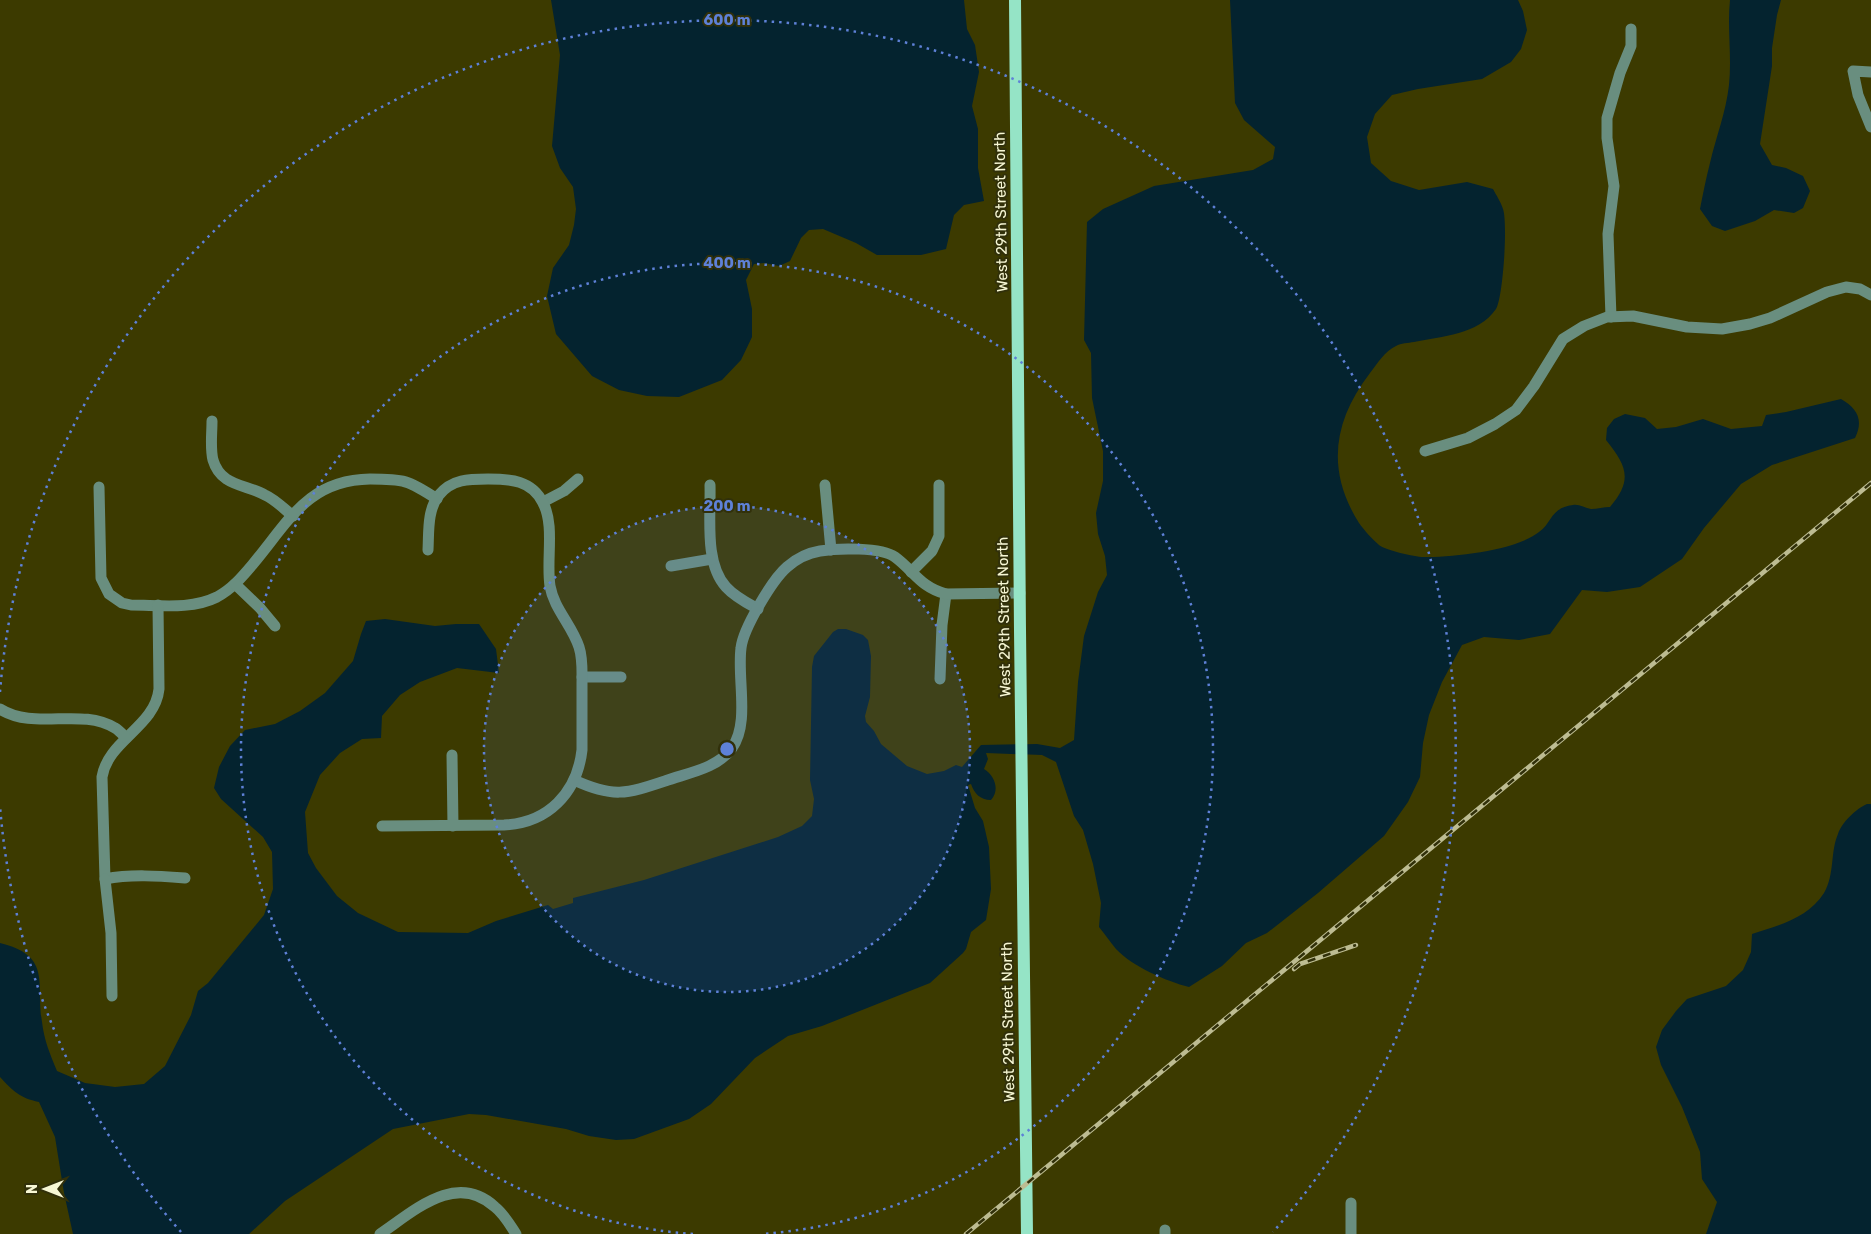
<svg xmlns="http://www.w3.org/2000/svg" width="1871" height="1234" viewBox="0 0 1871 1234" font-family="Rubik,sans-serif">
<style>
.water{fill:#04232f}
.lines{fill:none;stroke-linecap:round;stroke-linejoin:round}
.minor{stroke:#698e7f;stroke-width:11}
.major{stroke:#95e4c6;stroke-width:12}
.rail-casing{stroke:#bdbc92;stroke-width:4.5}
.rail{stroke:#31300a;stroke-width:2.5;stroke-dasharray:8;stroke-linecap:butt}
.ring{fill:none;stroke:#5e81d7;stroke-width:2.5;stroke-dasharray:2.5 5}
.labels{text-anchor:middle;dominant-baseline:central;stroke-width:4;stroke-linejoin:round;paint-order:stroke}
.street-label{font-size:15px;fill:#f7f7d4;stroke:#31300a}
.centre{fill:#5e81d7;stroke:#31300a;stroke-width:2.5}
.ring-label{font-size:15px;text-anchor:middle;font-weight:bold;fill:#5e81d7;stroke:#31300a;stroke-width:4;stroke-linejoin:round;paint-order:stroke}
</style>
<rect width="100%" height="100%" fill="#3c3a00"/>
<g class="water">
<polygon points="551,0 964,0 967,29 975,45 979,72 972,106 978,129 978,168 984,201 964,205 954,215 946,249 921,255 877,255 856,243 823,229 809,230 801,238 790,261 779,266 764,263 754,264 746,280 752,309 752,337 741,360 722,380 679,397 647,396 619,390 592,376 556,334 547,296 553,268 569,245 574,225 576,209 573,187 560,168 552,146 560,55"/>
<path d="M1230 0H1518L1523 11 1527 30 1521 49 1511 62 1482 79 1418 89 1392 95 1375 114 1367 137 1371 163 1391 181 1419 190 1467 182 1493 189C1496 195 1501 202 1503 209 1508 223 1503 298 1496 309 1478 335 1442 336 1414 342 1408 343 1401 343 1396 346 1385 351 1377 364 1370 373 1333 421 1326 471 1359 523 1364 530 1372 539 1379 545 1385 550 1415 557 1423 557 1453 557 1515 551 1539 532 1553 522 1550 508 1573 505 1579 504 1585 508 1591 509 1597 509 1604 507 1610 507 1633 480 1627 466 1606 440L1607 428 1614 419 1625 414 1645 418 1657 429 1676 427 1703 419 1731 429 1762 426 1766 415 1786 412 1841 399C1857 408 1864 420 1855 438L1772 465 1741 484 1704 528 1682 559 1640 587 1607 592 1582 590 1550 634 1519 640 1484 637 1462 645 1442 682 1429 715 1423 743 1420 777 1408 802 1384 836 1318 893 1267 933 1246 943 1222 966 1189 987C1166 981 1133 967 1116 949 1110 942 1105 934 1099 927L1101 903 1093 864 1083 830 1074 816 1056 762 1042 755 986 753 988 759 984 769C995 776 1000 790 991 800 980 800 974 793 971 784L968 785 975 808 983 821 989 847 991 889 986 920 971 932 966 949 963 953 930 983 822 1026 788 1036 755 1058 711 1104 689 1119 634 1139 616 1140 589 1136 566 1129 486 1115 469 1114 393 1129 285 1201 249 1234H73L64 1193 55 1137 39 1102C20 1098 13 1091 0 1077V943C52 956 36 982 42 1022 44 1040 50 1054 57 1071L85 1083 115 1087 144 1084 165 1066 191 1015 198 991 208 983 264 915 273 889 272 852 263 837 221 799 214 788 219 767 230 746 245 730 275 724 300 711 325 693 353 661 361 634 366 621 385 619 435 626 456 624H479L496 649 499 673 457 668 420 682 400 695 382 716 381 738 362 739 340 753 320 775 305 812 308 853 316 868 337 896 358 913 398 932 468 933 496 921 548 905 553 909 573 903V898L644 880 778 837 802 826 812 816 814 799 810 780 812 667 814 656 833 632 838 629H846L863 635 868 640 871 656 870 697 865 716 866 722 874 731 881 744 907 766 927 774 944 771 956 765 962 767 981 745 1037 744 1060 748 1074 740 1078 682 1084 636 1098 592 1107 575 1105 556 1098 534 1096 513 1103 481V451L1092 398 1091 353 1084 340 1087 222 1103 209 1154 186 1253 170 1273 159 1275 147 1244 120 1235 103Z"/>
<path d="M1730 0H1781L1777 15 1772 48V66L1760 144 1772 165 1786 168 1803 176 1810 191 1803 208 1794 213 1774 210 1755 221 1725 231 1712 226 1700 209C1703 194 1706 178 1710 163 1716 137 1726 112 1729 85 1732 56 1727 28 1730 0Z"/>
<path d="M1867 804H1871V1234H1706L1717 1202 1702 1179 1700 1152 1682 1107 1661 1065 1656 1047 1662 1030 1676 1011 1687 999 1726 986 1743 970 1751 952 1752 934C1778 926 1808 918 1824 893 1835 874 1830 852 1838 834 1842 822 1856 809 1867 804Z"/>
</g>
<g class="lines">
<g class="minor">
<polyline points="1871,72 1853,71 1858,95 1871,127"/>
<polyline points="1611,317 1608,234 1614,186 1607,138 1607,118 1620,73 1631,46 1631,29"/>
<path d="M212 421C212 434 210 448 213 460 221 487 246 484 265 495 276 500 284 509 293 516"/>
<polyline points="1425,451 1468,438 1495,424 1516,410 1534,386 1563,339 1584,326 1607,317 1633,316 1687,327 1722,329 1750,324 1770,318 1827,292 1846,287 1860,289 1871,295"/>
<path d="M710 485C711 516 704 563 726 587 735 597 747 603 758 609"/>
<polyline points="825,485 831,550"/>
<path d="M99 487 101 578 109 594 122 603 131 605C159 605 191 610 217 597 232 589 242 577 253 564 289 521 308 480 370 479 404 479 408 480 437 499"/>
<polyline points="543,502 564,491 578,479"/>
<polyline points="671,566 712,559"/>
<polyline points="911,572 932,551 939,536 939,485"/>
<polyline points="235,584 260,608 275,626"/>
<path d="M158 605 159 689C155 727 108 740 102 777L105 879C131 874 158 876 185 878"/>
<polyline points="582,677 621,677"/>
<polyline points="940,679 942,625 946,594"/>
<path d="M0 709C35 731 80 707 115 728 119 730 123 735 126 738"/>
<polyline points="452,755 453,826"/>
<path d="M574 780C613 798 626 794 665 781 687 773 717 769 732 748 750 723 737 679 741 648 743 629 772 580 787 567 796 559 808 553 820 551 838 548 881 547 895 557 914 571 920 587 946 594L1020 593"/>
<path d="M382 826 504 825C548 823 577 793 582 750 582 728 582 707 582 685 582 673 583 659 579 647 572 625 554 609 550 586 546 560 555 525 543 503 532 480 510 479 488 479 469 479 452 479 439 495 427 510 429 532 428 550"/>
<polyline points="105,879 111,933 112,996"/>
<polyline points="1351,1203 1351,1234"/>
<polyline points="1165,1230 1165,1234"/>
<path d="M380 1234C414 1211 456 1171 495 1207 504 1214 510 1225 516 1234"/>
</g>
<path class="major" d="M1015 0C1019 411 1020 823 1027 1234"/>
<g class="rail-casing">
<g id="rail">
<polyline points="1294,969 1300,964 1356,945"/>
<polyline points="966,1234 1871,483"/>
</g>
</g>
<use href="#rail" class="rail"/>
</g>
<circle cx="727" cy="749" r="243" fill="#5e81d7" fill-opacity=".12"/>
<g class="ring">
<circle cx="727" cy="749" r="243"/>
<path d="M693 1234A486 486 0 1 1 761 1234"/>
<path d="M181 1232A729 729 0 0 1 0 806M0 692A729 729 0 1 1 1273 1232"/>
</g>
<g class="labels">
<g class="street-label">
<text transform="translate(1001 212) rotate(-91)">West 29th Street North</text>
<text transform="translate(1004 617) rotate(-91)">West 29th Street North</text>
<text transform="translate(1008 1022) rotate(-91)">West 29th Street North</text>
</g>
</g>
<circle cx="727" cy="749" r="8" class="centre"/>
<g class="ring-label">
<text x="727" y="25">600 m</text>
<text x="727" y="268">400 m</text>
<text x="727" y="511">200 m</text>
</g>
<g transform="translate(45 1189) rotate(270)" stroke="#31300a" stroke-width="4" paint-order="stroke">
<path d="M0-4L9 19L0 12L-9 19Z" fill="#f7f7d4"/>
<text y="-8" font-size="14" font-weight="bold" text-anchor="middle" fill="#f7f7d4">N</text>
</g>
</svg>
